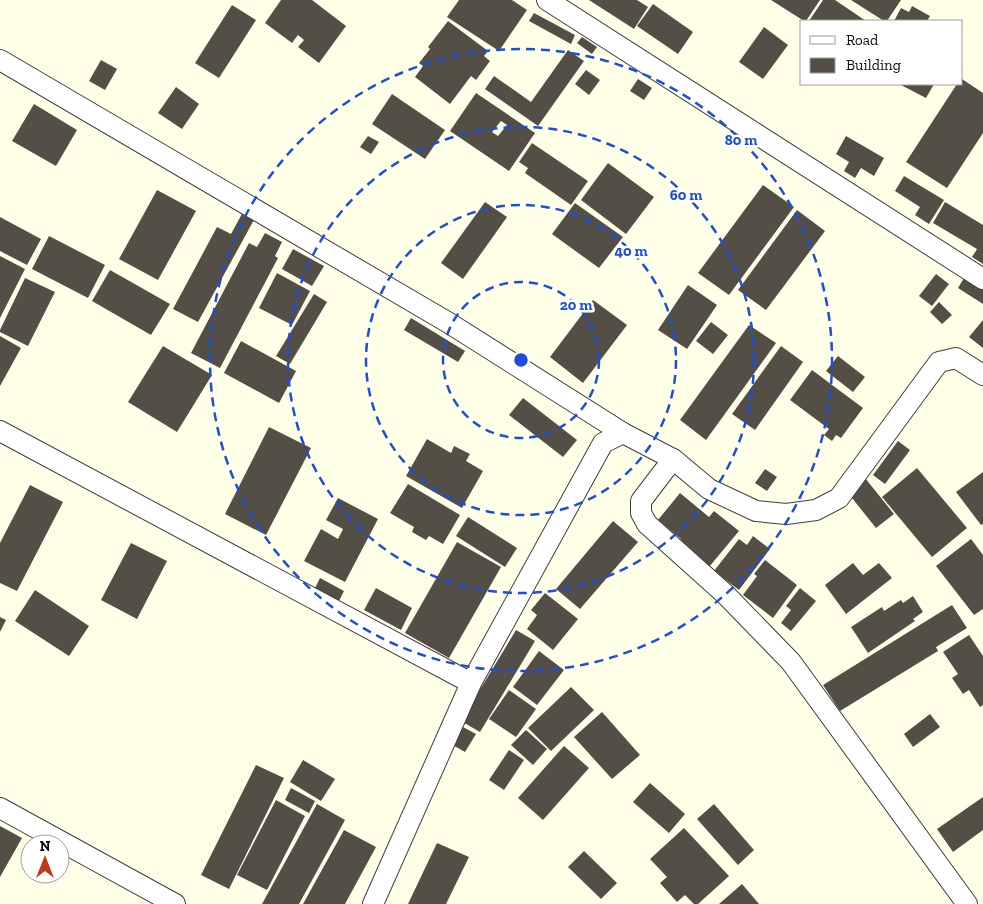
<svg xmlns="http://www.w3.org/2000/svg" width="983" height="904" viewBox="0 0 983 904" font-family="'Zilla Slab',serif">
<style>
.building{fill:#544f46;fill-rule:evenodd}
.lines{fill:none;stroke-linecap:round;stroke-linejoin:round}
.minor-casing{stroke:#3e3e3e;stroke-width:22}
.minor{stroke:#fff;stroke-width:20}
.ring{fill:none;stroke:#1d4ed8;stroke-width:2.5;stroke-dasharray:9 6}
.centre{fill:#1d4ed8;stroke:#fff;stroke-width:2.5}
.ring-label{font-size:15px;text-anchor:middle;font-weight:bold;fill:#1d4ed8;stroke:#fff;stroke-width:5;stroke-linejoin:round;paint-order:stroke}
</style>
<rect width="100%" height="100%" fill="#ffffe8"/>
<g class="building">
<polygon points="281,0 312,0 346,26 319,63 298,47 304,40 298,35 292,43 265,23"/>
<polygon points="459,0 512,0 527,10 499,51 447,17"/>
<polygon points="589,0 637,0 648,7 634,29"/>
<polygon points="771,0 820,0 806,21 804,21"/>
<polygon points="823,0 835,0 866,21 809,21"/>
<polygon points="851,0 901,0 887,21 884,21"/>
<polygon points="653,4 693,32 678,54 637,26"/>
<polygon points="232,5 256,20 219,78 195,63"/>
<polygon points="912,6 930,16 927,21 894,21 901,8 909,12"/>
<polygon points="534,13 575,35 571,44 529,21"/>
<polygon points="448,21 488,51 484,56 490,61 476,80 471,76 450,104 415,77 423,66 419,63 430,49 428,47"/>
<polygon points="764,27 788,45 763,79 739,62"/>
<polygon points="582,37 597,47 592,54 577,43"/>
<polygon points="568,50 584,61 538,126 485,89 494,76 531,102"/>
<polygon points="101,60 117,69 105,90 89,81"/>
<polygon points="586,70 600,80 589,95 575,84"/>
<polygon points="638,79 652,88 644,100 630,91"/>
<polygon points="962,79 983,93 983,133 947,188 906,162 957,84 962,84"/>
<polygon points="899,84 934,84 926,98"/>
<polygon points="176,87 199,104 182,129 158,113"/>
<path d="M476 93 535 133 509 171 450 131ZM501 121 507 125 498 136 492 132Z"/>
<polygon points="392,94 445,130 425,159 372,124"/>
<polygon points="34,104 77,130 56,166 12,141"/>
<polygon points="368,136 379,142 371,154 360,147"/>
<polygon points="846,136 884,158 874,176 861,168 855,178 844,171 849,162 836,154"/>
<polygon points="532,143 588,181 571,205 525,173 528,168 519,162"/>
<polygon points="608,163 654,197 626,234 581,200"/>
<polygon points="904,176 944,200 929,224 915,215 920,207 895,191"/>
<polygon points="763,185 794,207 729,295 698,273"/>
<polygon points="157,190 196,211 158,280 119,259"/>
<polygon points="485,202 507,217 463,279 441,263"/>
<polygon points="945,202 983,225 983,264 972,257 977,249 933,223"/>
<polygon points="575,203 623,237 599,268 552,234"/>
<polygon points="797,210 825,231 766,310 738,290"/>
<polygon points="243,212 255,218 198,322 173,309 217,227 231,234"/>
<polygon points="0,217 41,239 27,265 0,251"/>
<polygon points="265,233 282,242 275,256 278,258 220,368 191,353 249,243 257,247"/>
<polygon points="49,236 105,265 88,298 32,269"/>
<polygon points="293,249 324,266 312,286 282,269"/>
<polygon points="0,256 25,269 0,318"/>
<polygon points="110,270 170,304 151,335 92,301"/>
<polygon points="277,273 310,291 292,325 259,308"/>
<polygon points="936,274 949,284 932,306 919,296"/>
<polygon points="25,278 55,292 28,346 0,332 0,330"/>
<polygon points="964,278 983,290 983,304 958,288"/>
<polygon points="688,285 717,305 687,349 658,330"/>
<polygon points="314,294 327,302 290,364 276,356"/>
<polygon points="593,300 627,325 583,383 550,357"/>
<polygon points="939,302 952,315 942,324 930,312"/>
<polygon points="411,318 465,351 458,362 404,330"/>
<polygon points="983,320 983,348 969,337"/>
<polygon points="711,322 728,335 713,354 696,341"/>
<polygon points="749,325 776,343 706,440 680,420"/>
<polygon points="0,336 21,348 0,386"/>
<polygon points="241,341 296,371 279,403 224,373"/>
<polygon points="163,346 212,375 177,432 128,402"/>
<polygon points="781,346 803,362 755,430 732,414"/>
<polygon points="838,356 865,377 853,392 826,371"/>
<polygon points="812,370 863,408 841,438 836,435 832,441 824,435 829,429 790,400"/>
<polygon points="523,398 577,440 563,457 509,415"/>
<polygon points="269,427 311,448 266,535 225,514"/>
<polygon points="427,439 451,453 454,446 470,454 466,461 483,471 462,508 406,476"/>
<polygon points="898,441 910,450 885,484 873,475"/>
<polygon points="917,468 967,528 932,557 882,497"/>
<polygon points="765,469 777,477 767,491 755,483"/>
<polygon points="983,472 983,524 981,525 956,492"/>
<polygon points="865,478 894,514 876,528 848,493"/>
<polygon points="408,484 460,515 443,544 429,536 426,540 412,532 414,527 390,513"/>
<polygon points="30,485 63,502 17,591 0,583 0,543"/>
<polygon points="680,493 709,517 714,511 739,531 709,567 679,542 681,539 658,520"/>
<polygon points="338,498 378,519 345,582 304,561 321,529 338,539 343,529 326,520"/>
<polygon points="468,517 517,548 505,567 456,536"/>
<polygon points="613,521 638,542 580,609 556,589"/>
<polygon points="753,536 770,549 739,590 714,571 739,539 747,545"/>
<polygon points="971,539 983,555 983,609 974,615 936,566"/>
<polygon points="457,542 501,567 449,658 405,633"/>
<polygon points="131,543 167,561 137,619 101,600"/>
<polygon points="765,560 797,585 773,618 743,595 757,576 754,574"/>
<polygon points="853,563 863,575 879,563 892,578 846,614 825,585"/>
<polygon points="320,578 344,591 338,603 314,590"/>
<polygon points="376,588 412,608 401,630 364,610"/>
<polygon points="800,588 816,601 791,631 781,623 791,610 786,606"/>
<polygon points="35,590 89,626 69,656 15,621"/>
<polygon points="545,593 578,619 553,650 527,629 537,615 531,610"/>
<polygon points="913,596 923,612 913,619 915,621 868,653 851,627 882,607 884,611 901,600 903,603"/>
<polygon points="952,605 967,628 936,647 938,651 840,711 823,685"/>
<polygon points="0,617 6,620 0,632"/>
<polygon points="516,630 535,641 480,732 461,721"/>
<polygon points="969,635 983,656 983,705 980,707 969,690 963,694 952,678 958,674 943,652"/>
<polygon points="539,651 564,670 537,705 513,687"/>
<polygon points="571,687 594,710 551,751 528,728"/>
<polygon points="509,690 536,709 516,737 489,719"/>
<polygon points="602,712 640,755 612,779 574,737"/>
<polygon points="930,714 940,727 913,747 904,734"/>
<polygon points="461,726 476,734 465,752 451,744"/>
<polygon points="526,730 547,749 533,765 511,745"/>
<polygon points="564,746 589,768 543,820 518,798"/>
<polygon points="509,750 524,760 504,790 489,780"/>
<polygon points="303,760 335,779 321,801 290,782"/>
<polygon points="256,765 284,778 229,889 201,875"/>
<polygon points="650,783 685,814 669,833 633,802"/>
<polygon points="291,788 315,801 309,813 285,800"/>
<polygon points="983,797 983,830 953,852 937,829"/>
<polygon points="276,800 305,816 267,890 237,875"/>
<polygon points="317,804 345,820 299,904 262,904"/>
<polygon points="714,804 754,850 738,865 697,819"/>
<polygon points="0,826 22,838 0,877"/>
<polygon points="684,828 729,876 698,904 694,904 685,895 677,902 660,883 667,877 650,859"/>
<polygon points="344,830 376,847 345,904 303,904"/>
<polygon points="437,843 469,857 446,904 408,904"/>
<polygon points="584,851 617,883 601,899 568,867"/>
<polygon points="742,884 759,904 719,904"/>
</g>
<g class="lines">
<g class="minor-casing">
<g id="minor">
<polyline points="547,0 983,279"/>
<polyline points="0,60 449,323 623,433 673,459 709,489 756,511 786,514 816,510 839,498 939,362 956,358 983,375"/>
<polyline points="0,431 471,683"/>
<polyline points="673,459 641,501 641,513 647,524 725,594 791,662 967,904"/>
<polyline points="0,808 175,904"/>
<polyline points="373,904 471,683 603,443 623,433"/>
</g>
</g>
<use href="#minor" class="minor"/>
</g>
<g class="ring">
<circle cx="521" cy="360" r="78"/>
<circle cx="521" cy="360" r="155"/>
<circle cx="521" cy="360" r="233"/>
<circle cx="521" cy="360" r="311"/>
</g>
<circle cx="521" cy="360" r="8" class="centre"/>
<g class="ring-label">
<text x="741" y="145">80 m</text>
<text x="686" y="200">60 m</text>
<text x="631" y="256">40 m</text>
<text x="576" y="310">20 m</text>
</g>
<rect x="800" y="20" width="162" height="65" fill="#ffffff" stroke="#9d9d9d"/>
<rect x="810" y="36" width="25" height="8" fill="#ffffff" stroke="#9d9d9d"/>
<text x="846" y="45" font-size="15" fill="#0b0b0b">Road</text>
<rect x="810" y="58" width="25" height="15" fill="#544f46" stroke="#9d9d9d"/>
<text x="846" y="70" font-size="15" fill="#0b0b0b">Building</text>
<g transform="translate(45 859)"><circle r="24" fill="#ffffff" stroke="#9d9d9d"/>
<path d="M0-4L9 19L0 12L-9 19Z" fill="#c2381b"/>
<text y="-8" font-size="14" font-weight="bold" text-anchor="middle" fill="#0b0b0b">N</text>
</g>
</svg>
